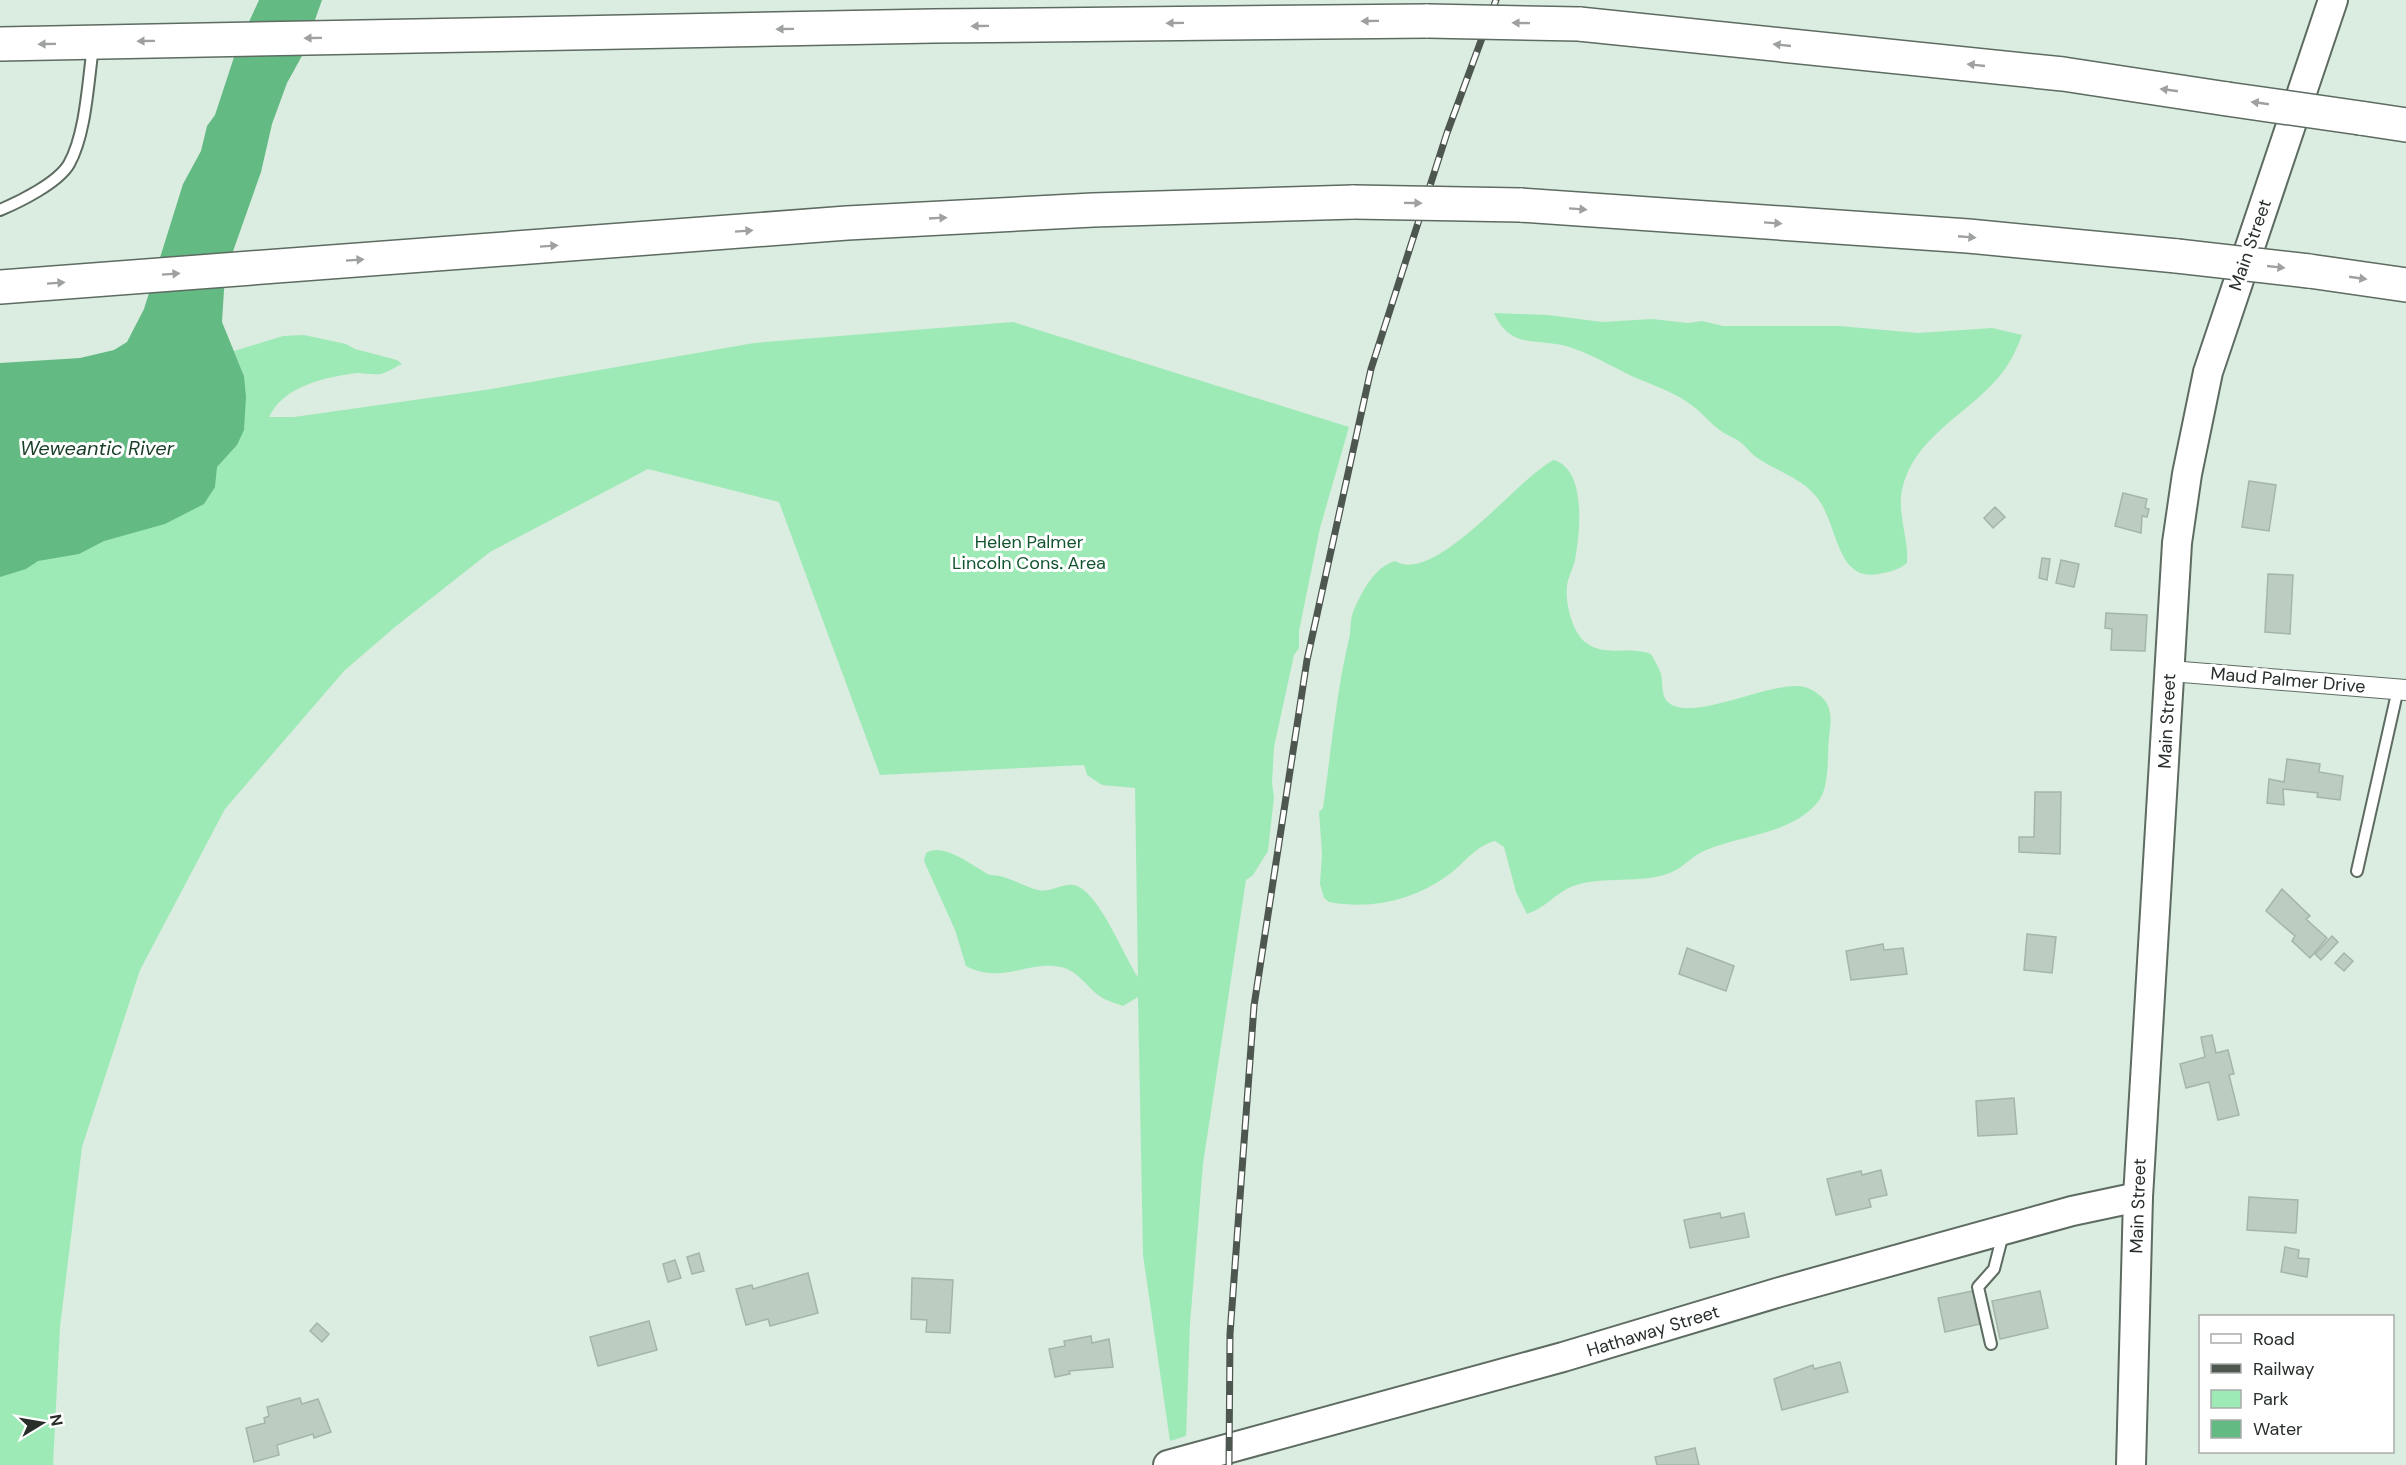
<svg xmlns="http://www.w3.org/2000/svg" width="2406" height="1465" viewBox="0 0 2406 1465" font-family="'DM Sans',sans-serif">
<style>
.green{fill:#9eeab6}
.water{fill:#64ba83}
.building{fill:#bcccc0;stroke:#a5b5a9;stroke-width:1.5}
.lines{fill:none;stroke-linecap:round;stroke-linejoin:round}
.lane-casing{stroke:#5d6b61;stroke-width:14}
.street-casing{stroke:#5d6b61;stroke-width:22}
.secondary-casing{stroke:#5d6b61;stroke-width:32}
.highway-casing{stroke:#5d6b61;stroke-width:36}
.lane{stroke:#fff;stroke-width:10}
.street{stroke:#fff;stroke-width:20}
.secondary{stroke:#fff;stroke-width:28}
.highway{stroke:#fff;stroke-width:33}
.rail-casing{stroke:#4d5750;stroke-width:7}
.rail{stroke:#fff;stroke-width:4.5;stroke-dasharray:14;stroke-linecap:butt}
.highway-bridge-casing{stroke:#5d6b61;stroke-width:36;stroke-linecap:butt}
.highway-bridge{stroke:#fff;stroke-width:33}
.oneway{fill:#9ea19f}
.labels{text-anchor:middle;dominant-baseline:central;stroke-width:6;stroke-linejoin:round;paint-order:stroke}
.street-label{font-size:18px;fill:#282f2a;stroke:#fff}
.park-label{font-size:18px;fill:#125430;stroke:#fff}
.water-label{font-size:20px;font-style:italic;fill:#1a3f28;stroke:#fff}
</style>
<rect width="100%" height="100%" fill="#dbece0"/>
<g class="green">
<path d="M1494 313 1548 315 1602 322 1652 319 1688 323 1702 321 1723 326H1839L1918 333 1992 328 2022 335C2016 351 2009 366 1997 379 1966 415 1913 438 1902 490 1897 513 1909 539 1907 563 1898 570 1890 572 1878 574 1834 582 1839 520 1814 494 1799 477 1774 470 1756 457 1750 453 1746 446 1740 442 1735 438 1729 436 1724 433 1711 425 1702 412 1690 404 1675 393 1658 387 1641 380 1619 371 1598 357 1575 349 1540 335 1512 353 1494 313Z"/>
<path d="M1013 322 1349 427 1320 528 1299 631V648L1294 655 1274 747 1272 783 1274 797 1268 851 1253 875 1246 880 1203 1164 1190 1324 1186 1436 1170 1441 1143 1255 1138 997 1123 1006C1116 1003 1107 1001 1101 997 1087 988 1079 971 1061 967 1026 960 1004 985 966 966L955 930 924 861 926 853C943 841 974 867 990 875 1007 875 1022 886 1038 890 1050 893 1062 883 1074 885 1099 891 1123 955 1138 977L1135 788 1102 785 1087 775 1084 765 880 775 779 502 648 469 490 552 395 627 344 671 225 809 140 970 82 1147 60 1327 53 1465H0V546L244 376 234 351 283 336 304 335 346 344 355 349 397 360 402 364C395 367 388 372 381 374 373 375 365 373 357 373 325 377 284 386 269 417H294L485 390 754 343Z"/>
<path d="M1554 460C1587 470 1580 533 1575 560 1573 569 1568 577 1567 586 1565 603 1572 631 1585 642 1605 658 1629 645 1651 654 1654 660 1659 667 1661 674 1663 682 1661 693 1666 700 1688 728 1782 673 1810 689 1833 701 1832 715 1829 738 1827 757 1830 789 1817 803 1791 834 1741 835 1706 850 1693 855 1684 867 1672 872 1641 885 1604 875 1573 886 1555 893 1546 908 1527 914L1516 892 1504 847 1495 841C1476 846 1466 861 1451 873 1415 900 1373 910 1329 902L1324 898 1320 884 1322 854 1319 812 1323 808C1331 752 1336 694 1349 639 1351 631 1350 620 1353 612 1362 592 1373 568 1395 561 1436 586 1519 476 1554 460Z"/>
</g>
<polygon class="water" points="259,0 322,0 303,54 287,83 272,124 261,172 225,274 222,322 244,376 246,397 244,430 237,445 217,467 215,487 204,504 165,524 104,541 79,554 38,561 26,569 0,577 0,363 80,358 114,350 127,342 144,309 183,184 201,151 207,126 215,115 237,48"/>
<g class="building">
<polygon points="2249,481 2276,485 2269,531 2242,527"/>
<polygon points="2123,493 2147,499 2145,508 2149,509 2147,517 2142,516 2141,533 2115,526"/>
<polygon points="1995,507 2005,517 1993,528 1984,518"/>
<polygon points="2042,558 2050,559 2047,580 2039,578"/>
<polygon points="2061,560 2079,564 2074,587 2056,583"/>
<polygon points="2268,574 2293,575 2290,634 2265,632"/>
<polygon points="2106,613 2147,615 2145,651 2111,650 2112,629 2105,628"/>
<polygon points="2287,759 2320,764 2319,772 2343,776 2340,800 2317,797 2318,793 2283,789 2284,805 2267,803 2269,779 2284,782"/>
<polygon points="2035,792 2061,792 2060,854 2019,852 2019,837 2034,837"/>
<polygon points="2282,889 2310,916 2306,919 2327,938 2310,958 2292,941 2295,936 2266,911"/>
<polygon points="2027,934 2056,937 2052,973 2024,970"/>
<polygon points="2332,936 2338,942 2321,960 2315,954"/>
<polygon points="1883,944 1884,950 1903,948 1907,974 1851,980 1846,951"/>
<polygon points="1687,948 1734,966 1726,991 1679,974"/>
<polygon points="2344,953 2353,961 2344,971 2335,963"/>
<polygon points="2212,1035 2216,1053 2228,1050 2234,1074 2229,1075 2239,1115 2218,1120 2209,1082 2186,1088 2180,1064 2205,1057 2201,1037"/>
<polygon points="2014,1098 2017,1134 1978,1136 1976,1101"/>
<polygon points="1881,1170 1887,1195 1869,1199 1871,1207 1836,1215 1827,1179 1861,1171 1862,1175"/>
<polygon points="2249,1197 2298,1200 2296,1233 2247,1230"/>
<polygon points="1720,1213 1721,1218 1744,1213 1749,1237 1690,1248 1684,1220"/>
<polygon points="2285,1247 2299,1250 2298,1258 2309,1259 2307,1277 2281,1272"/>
<polygon points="699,1253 704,1271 692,1274 687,1257"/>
<polygon points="675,1260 681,1278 668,1282 663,1264"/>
<polygon points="808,1273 818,1313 770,1326 768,1319 746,1325 736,1289 752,1285 753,1289"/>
<polygon points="912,1278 953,1280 950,1333 926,1332 927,1320 911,1319"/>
<polygon points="1973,1291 1980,1324 1945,1332 1938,1298"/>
<polygon points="2040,1291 2048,1328 2000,1339 1992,1301"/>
<polygon points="649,1321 657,1350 598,1366 590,1337"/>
<polygon points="317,1323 329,1334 322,1342 310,1331"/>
<polygon points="1091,1336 1092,1343 1109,1339 1113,1367 1069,1371 1070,1374 1055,1377 1049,1349 1065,1346 1064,1341"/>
<polygon points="1840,1362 1848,1392 1782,1410 1774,1379 1813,1365 1814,1369"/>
<polygon points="300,1398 302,1404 318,1399 331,1432 314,1438 313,1434 277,1445 279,1455 254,1462 246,1428 265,1423 264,1418 269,1416 267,1407"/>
<polygon points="1695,1448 1699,1465 1657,1465 1655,1457"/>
</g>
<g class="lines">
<g class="lane-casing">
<g id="lane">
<path d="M0 210C19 202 58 183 69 164 86 134 88 81 93 47"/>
<polyline points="2357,871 2398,689"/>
<polyline points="1991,1344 1978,1287 1994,1269 2003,1234"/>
</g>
</g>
<g class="street-casing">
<polyline id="street" points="2170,671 2406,690"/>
</g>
<g class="secondary-casing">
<g id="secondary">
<polyline points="1168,1465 1563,1357 1780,1292 2072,1211 2138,1197"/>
<polyline points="2131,1465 2138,1197 2177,543 2187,474 2208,372 2333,0"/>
</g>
</g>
<g class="highway-casing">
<g id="highway">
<polyline points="1579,24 2063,74 2227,99"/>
<polyline points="0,44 933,26 1428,21"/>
<polyline points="2360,118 2406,125"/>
<polyline points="1520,205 1968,236 2177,256"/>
<polyline points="2309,271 2406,285"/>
<polyline points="0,287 847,223 1093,210 1354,202"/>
</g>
</g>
<use href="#lane" class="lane"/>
<use href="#street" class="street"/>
<use href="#secondary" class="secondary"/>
<use href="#highway" class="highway"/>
<g class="rail-casing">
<polyline id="rail" points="1229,1465 1230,1334 1254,1006 1307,660 1371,369 1447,133 1496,0"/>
</g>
<use href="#rail" class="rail"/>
<g class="highway-bridge-casing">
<g id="highway-bridge">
<polyline points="1428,21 1579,24"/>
<polyline points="2227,99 2360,118"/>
<polyline points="1354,202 1520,205"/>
<polyline points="2177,256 2309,271"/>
</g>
</g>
<use href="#highway-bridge" class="highway-bridge"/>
</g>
<defs><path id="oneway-solid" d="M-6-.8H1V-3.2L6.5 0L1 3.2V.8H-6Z" transform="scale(1.5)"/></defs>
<g class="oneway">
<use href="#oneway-solid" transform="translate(1370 21) rotate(179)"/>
<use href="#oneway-solid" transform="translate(1175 23) rotate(179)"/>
<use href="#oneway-solid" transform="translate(1521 23) rotate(-179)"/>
<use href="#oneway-solid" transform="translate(980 26) rotate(179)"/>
<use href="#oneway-solid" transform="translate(785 29) rotate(179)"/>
<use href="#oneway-solid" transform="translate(313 38) rotate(179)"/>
<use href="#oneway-solid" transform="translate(146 41) rotate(179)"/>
<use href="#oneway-solid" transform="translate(47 44) rotate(179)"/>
<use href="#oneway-solid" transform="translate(1782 45) rotate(-174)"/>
<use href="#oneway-solid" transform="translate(1976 65) rotate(-174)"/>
<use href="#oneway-solid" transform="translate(2169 90) rotate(-172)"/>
<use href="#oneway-solid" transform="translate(2260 103) rotate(-172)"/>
<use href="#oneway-solid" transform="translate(1413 203) rotate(1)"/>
<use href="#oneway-solid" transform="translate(1578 209) rotate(4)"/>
<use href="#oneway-solid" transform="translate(938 218) rotate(-3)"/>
<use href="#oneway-solid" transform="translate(1773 223) rotate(4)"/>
<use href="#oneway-solid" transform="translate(744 231) rotate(-4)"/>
<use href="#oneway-solid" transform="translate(1967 237) rotate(5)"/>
<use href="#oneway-solid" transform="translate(549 246) rotate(-4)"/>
<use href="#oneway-solid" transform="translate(355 260) rotate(-4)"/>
<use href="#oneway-solid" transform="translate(2276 267) rotate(6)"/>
<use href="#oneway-solid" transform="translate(171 274) rotate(-4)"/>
<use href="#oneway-solid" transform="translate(2358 278) rotate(8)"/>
<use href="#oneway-solid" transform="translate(56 283) rotate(-4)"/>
</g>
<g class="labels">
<g class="street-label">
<text transform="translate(2250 245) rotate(-71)">Main Street</text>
<text transform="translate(2288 680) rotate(5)">Maud Palmer Drive</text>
<text transform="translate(2167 721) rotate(-87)">Main Street</text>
<text transform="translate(2138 1206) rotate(-88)">Main Street</text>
<text transform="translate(1653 1331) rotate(-17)">Hathaway Street</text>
</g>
<g class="park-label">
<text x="1029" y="542">Helen Palmer<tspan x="1029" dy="21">Lincoln Cons. Area</tspan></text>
</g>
<g class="water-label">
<text x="97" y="448">Weweantic River</text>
</g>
</g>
<rect x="2199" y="1315" width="195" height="138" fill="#ffffff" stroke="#a9acaa" stroke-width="1.5"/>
<rect x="2211" y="1334" width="30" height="9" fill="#ffffff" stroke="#a9acaa" stroke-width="1.5"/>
<text x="2253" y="1345" font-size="18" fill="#282f2a">Road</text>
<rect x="2211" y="1364" width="30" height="9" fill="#4d5750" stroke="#a9acaa" stroke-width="1.5"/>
<text x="2253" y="1375" font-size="18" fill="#282f2a">Railway</text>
<rect x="2211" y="1390" width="30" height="18" fill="#9eeab6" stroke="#a9acaa" stroke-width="1.5"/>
<text x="2253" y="1405" font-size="18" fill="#282f2a">Park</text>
<rect x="2211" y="1420" width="30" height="18" fill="#64ba83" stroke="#a9acaa" stroke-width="1.5"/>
<text x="2253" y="1435" font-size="18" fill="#282f2a">Water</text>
<g transform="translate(42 1423) rotate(79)" stroke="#ffffff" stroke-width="4.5" paint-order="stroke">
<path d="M0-4.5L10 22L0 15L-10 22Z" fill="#282f2a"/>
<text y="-9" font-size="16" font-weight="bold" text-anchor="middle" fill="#282f2a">N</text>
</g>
</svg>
